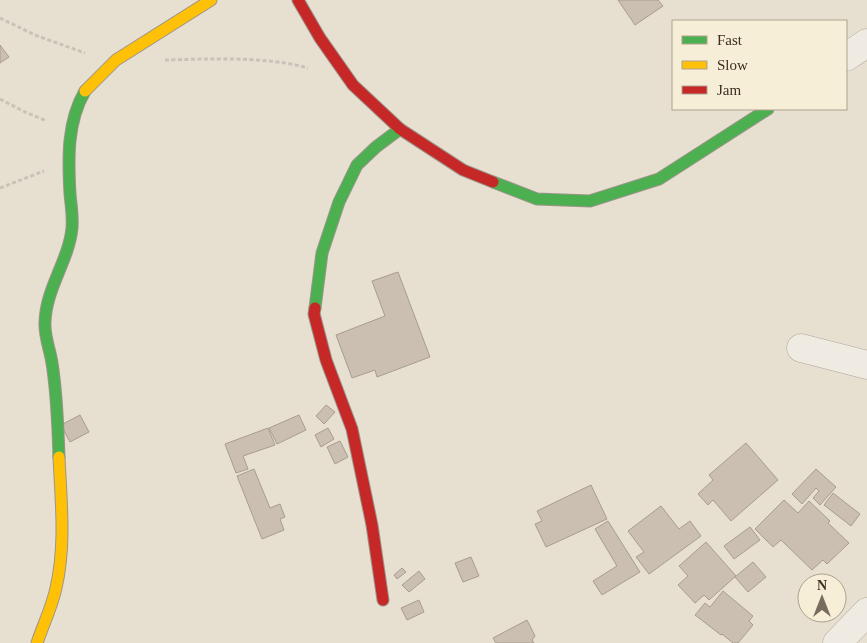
<svg xmlns="http://www.w3.org/2000/svg" width="867" height="643" viewBox="0 0 867 643" font-family="'Times New Roman',serif">
<style>
.building{fill:#cbbfb2;stroke:#a89c90}
.lines{fill:none;stroke-linecap:round;stroke-linejoin:round}
.street-casing{stroke:#ada599;stroke-width:29}
.fast-casing{stroke:#9c958a;stroke-width:13}
.slow-casing{stroke:#9c958a;stroke-width:13}
.jam-casing{stroke:#9c958a;stroke-width:13}
.path{stroke:#c8c2b9;stroke-width:3;stroke-dasharray:4 2.5;stroke-linecap:butt}
.street{stroke:#efebe3;stroke-width:28}
.fast{stroke:#4caf50;stroke-width:11}
.slow{stroke:#ffc107;stroke-width:11}
.jam{stroke:#c62828;stroke-width:11}
</style>
<rect width="100%" height="100%" fill="#e7e0d1"/>
<g class="building">
<polygon points="618,0 658,0 663,6 635,25"/>
<polygon points="0,45 9,57 0,63"/>
<polygon points="398,272 430,357 377,377 375,370 352,378 336,335 385,316 372,281"/>
<polygon points="326,405 335,412 324,424 316,416"/>
<polygon points="80,415 89,432 70,442 61,425"/>
<polygon points="299,415 306,430 277,444 269,428"/>
<polygon points="268,428 275,445 243,456 248,469 236,473 225,444"/>
<polygon points="328,428 334,439 321,447 315,435"/>
<polygon points="340,441 348,457 335,464 327,447"/>
<polygon points="746,443 778,480 731,521 713,500 708,505 698,494 713,480 709,475"/>
<polygon points="254,469 270,508 280,504 285,517 280,519 284,530 262,539 237,476"/>
<polygon points="816,469 836,487 820,505 813,498 819,491 816,488 802,504 792,494"/>
<polygon points="591,485 607,519 546,547 535,524 542,521 537,511"/>
<polygon points="833,493 860,514 851,526 824,505"/>
<polygon points="784,500 798,513 809,501 830,521 828,523 849,543 827,564 823,560 812,570 781,540 773,547 755,529"/>
<polygon points="661,506 679,529 690,521 701,536 649,574 636,557 644,552 628,531"/>
<polygon points="608,521 640,572 602,595 593,581 617,566 595,529"/>
<polygon points="750,527 760,540 734,559 724,546"/>
<polygon points="706,542 736,576 709,600 704,595 695,603 678,585 688,576 679,566"/>
<polygon points="471,557 479,576 463,582 455,563"/>
<polygon points="753,562 766,577 748,592 735,577"/>
<polygon points="402,568 406,572 397,579 394,575"/>
<polygon points="419,571 425,579 409,592 402,585"/>
<polygon points="723,591 753,616 749,621 753,625 738,643 733,643 722,634 721,635 695,615 705,603 710,607"/>
<polygon points="419,600 424,612 407,620 401,608"/>
<polygon points="527,620 535,636 532,640 534,643 496,643 493,638"/>
</g>
<g class="lines">
<g class="street-casing">
<g id="street">
<polyline points="846,57 867,43"/>
<polyline points="801,348 867,365"/>
<polyline points="837,643 867,612"/>
</g>
</g>
<g class="fast-casing">
<g id="fast">
<polyline points="493,182 537,199 590,201 659,179 768,109"/>
<polyline points="315,308 322,253 339,202 357,165 376,147 400,129"/>
<path d="M59 457C58 425 57 394 52 363 50 349 44 336 45 322 46 288 69 260 72 228 73 216 71 205 70 194 68 158 67 122 85 91"/>
</g>
</g>
<g class="slow-casing">
<g id="slow">
<polyline points="85,91 116,60 211,0"/>
<path d="M37 643C43 625 52 607 56 588 66 545 61 501 59 457"/>
</g>
</g>
<g class="jam-casing">
<g id="jam">
<polyline points="298,0 320,38 353,85 400,129 463,170 493,182"/>
<polyline points="315,308 314,314 326,360 352,429 372,525 383,600"/>
</g>
</g>
<g class="path">
<polyline points="0,18 35,35 85,53"/>
<path d="M165 60C208 59 267 56 308 68"/>
<polyline points="0,99 25,112 47,121"/>
<polyline points="0,188 44,171"/>
</g>
<use href="#street" class="street"/>
<use href="#fast" class="fast"/>
<use href="#slow" class="slow"/>
<use href="#jam" class="jam"/>
</g>
<rect x="672" y="20" width="175" height="90" fill="#f7eed8" stroke="#ada18e"/>
<rect x="682" y="36" width="25" height="8" fill="#4caf50" stroke="#ada18e"/>
<text x="717" y="45" font-size="15" fill="#3d2e20">Fast</text>
<rect x="682" y="61" width="25" height="8" fill="#ffc107" stroke="#ada18e"/>
<text x="717" y="70" font-size="15" fill="#3d2e20">Slow</text>
<rect x="682" y="86" width="25" height="8" fill="#c62828" stroke="#ada18e"/>
<text x="717" y="95" font-size="15" fill="#3d2e20">Jam</text>
<g transform="translate(822 598)"><circle r="24" fill="#f7eed8" stroke="#ada18e"/>
<path d="M0-4L9 19L0 12L-9 19Z" fill="#786c5e"/>
<text y="-8" font-size="14" font-weight="bold" text-anchor="middle" fill="#3d2e20">N</text>
</g>
</svg>
